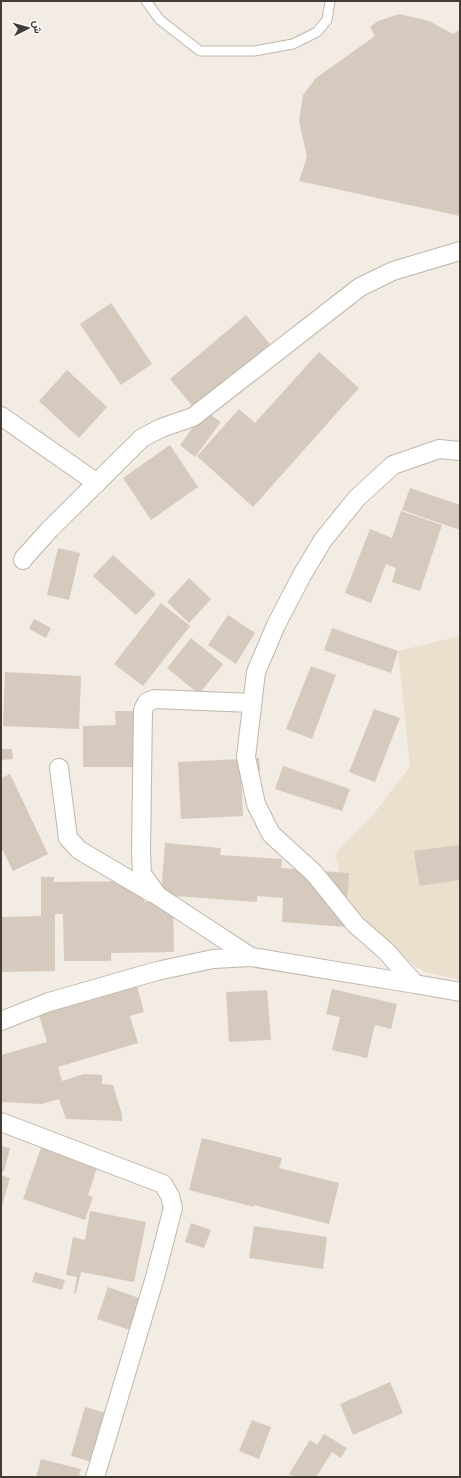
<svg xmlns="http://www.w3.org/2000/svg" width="461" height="1478" viewBox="0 0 461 1478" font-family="Roboto,Vazirmatn,sans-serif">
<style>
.education{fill:#ebdfce}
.building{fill:#d6c9bd}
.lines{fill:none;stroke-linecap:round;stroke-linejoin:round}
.service-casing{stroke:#c0b6aa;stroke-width:11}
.minor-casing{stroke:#c0b6aa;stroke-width:20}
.service{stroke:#fff;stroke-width:9}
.minor{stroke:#fff;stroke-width:18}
</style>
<rect width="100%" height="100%" fill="#f2ece4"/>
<polygon class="education" points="460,636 460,980 425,972 377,940 352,919 335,854 373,815 410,766 398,651"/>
<g class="building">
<polygon points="399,14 429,21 453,34 460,30 460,184 459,186 460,186 460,216 299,181 307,157 299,121 303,95 316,78 375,36 370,27 378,21"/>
<polygon points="111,303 152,364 121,385 80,324"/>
<polygon points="246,315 270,344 194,408 170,379"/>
<polygon points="319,352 359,388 253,507 197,456 239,409 255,423"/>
<polygon points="67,370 107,407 79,438 39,401"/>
<polygon points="205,411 221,422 195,457 180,445"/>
<polygon points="170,445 198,487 151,520 123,478"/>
<polygon points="410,488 460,505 460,530 402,510"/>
<polygon points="401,511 442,525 420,591 392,582 396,568 386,564 371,603 345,593 370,529 392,538"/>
<polygon points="58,548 80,553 69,600 47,595"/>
<polygon points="113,555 156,594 136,615 93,576"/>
<polygon points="189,578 211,599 189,623 167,602"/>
<polygon points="161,603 190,626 143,686 114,664"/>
<polygon points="228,615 255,633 236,664 208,645"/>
<polygon points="34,619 51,628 46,638 29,629"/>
<polygon points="332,628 398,651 391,673 324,650"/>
<polygon points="191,638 223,664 199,694 167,668"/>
<polygon points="311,666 336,675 312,739 286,729"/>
<polygon points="5,672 81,676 79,729 3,726"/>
<polygon points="374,709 400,718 375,782 349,772"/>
<polygon points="115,711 134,711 135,767 83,767 83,726 116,725"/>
<polygon points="1,749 12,749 13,759 1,760"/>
<polygon points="259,758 260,770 241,772 243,816 181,819 178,762"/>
<polygon points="283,766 350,789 342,811 275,789"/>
<polygon points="10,774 48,854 13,871 1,847 1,778"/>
<polygon points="165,843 221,848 220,855 282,859 281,868 349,873 345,927 282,922 283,898 257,896 257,902 161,895"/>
<polygon points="460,845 460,880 419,886 414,851"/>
<polygon points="41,877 54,877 54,882 144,881 144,902 173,902 174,952 111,953 111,961 64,961 63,914 55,914 55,971 1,972 1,917 41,916"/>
<polygon points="137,986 144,1012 130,1016 138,1043 58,1067 62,1081 84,1074 102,1075 102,1084 113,1085 122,1115 122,1121 66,1119 59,1099 42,1104 1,1102 1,1055 47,1042 39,1015"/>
<polygon points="332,989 397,1004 391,1029 375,1025 367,1058 332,1050 340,1017 326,1014"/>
<polygon points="267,990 271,1040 229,1042 226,992"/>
<polygon points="202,1138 282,1158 279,1168 339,1183 329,1224 254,1205 254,1207 189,1190"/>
<polygon points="44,1139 100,1159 88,1195 93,1197 85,1220 23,1199"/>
<polygon points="1,1146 10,1148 4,1172 1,1171"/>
<polygon points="1,1175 10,1178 1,1209"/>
<polygon points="90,1211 146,1222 134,1282 81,1272 76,1293 74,1293 77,1277 66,1275 73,1237 85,1240"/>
<polygon points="191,1223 211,1230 204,1248 185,1242"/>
<polygon points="254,1226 327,1237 323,1269 249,1258"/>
<polygon points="35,1272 65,1280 62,1290 32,1282"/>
<polygon points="108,1287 150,1302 139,1333 97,1319"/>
<polygon points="390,1382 403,1413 353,1435 340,1404"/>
<polygon points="85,1407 106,1413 92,1462 71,1456"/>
<polygon points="252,1420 271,1427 259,1459 239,1451"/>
<polygon points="324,1434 347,1448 341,1458 332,1452 316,1477 295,1477 289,1474 310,1440 317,1445"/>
<polygon points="41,1459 81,1469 79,1475 83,1477 36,1477"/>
</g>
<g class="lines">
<g class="service-casing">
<polyline id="service" points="146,1 160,20 200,51 254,51 293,44 317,32 327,20 330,1"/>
</g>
<g class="minor-casing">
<g id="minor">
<polyline points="1,416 97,483"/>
<polyline points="460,451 439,449 393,465 357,498 323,540 302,575 276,625 256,672 246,757 256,804 271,834 314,873 356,925 386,951 415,984 460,992"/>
<polyline points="23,560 24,558 50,529 142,438 161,428 193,417 360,287 393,271 460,251"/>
<polyline points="59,768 68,838 79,850 152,893"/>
<polyline points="251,957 158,896 142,874 141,852 143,710 147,702 155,699 252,703"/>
<polyline points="1,1021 49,1002 157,971 213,959 251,957 415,984"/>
<polyline points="1,1122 163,1184 170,1196 173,1208 155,1277 95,1477"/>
</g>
</g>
<use href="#service" class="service"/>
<use href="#minor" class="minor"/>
</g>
<rect width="461" height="1478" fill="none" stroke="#443c34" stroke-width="4"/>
<g transform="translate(28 28) rotate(84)" stroke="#ffffff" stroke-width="3" paint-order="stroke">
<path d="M0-3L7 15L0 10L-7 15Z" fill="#443c34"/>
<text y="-6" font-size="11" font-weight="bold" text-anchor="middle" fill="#443c34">ش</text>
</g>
</svg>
